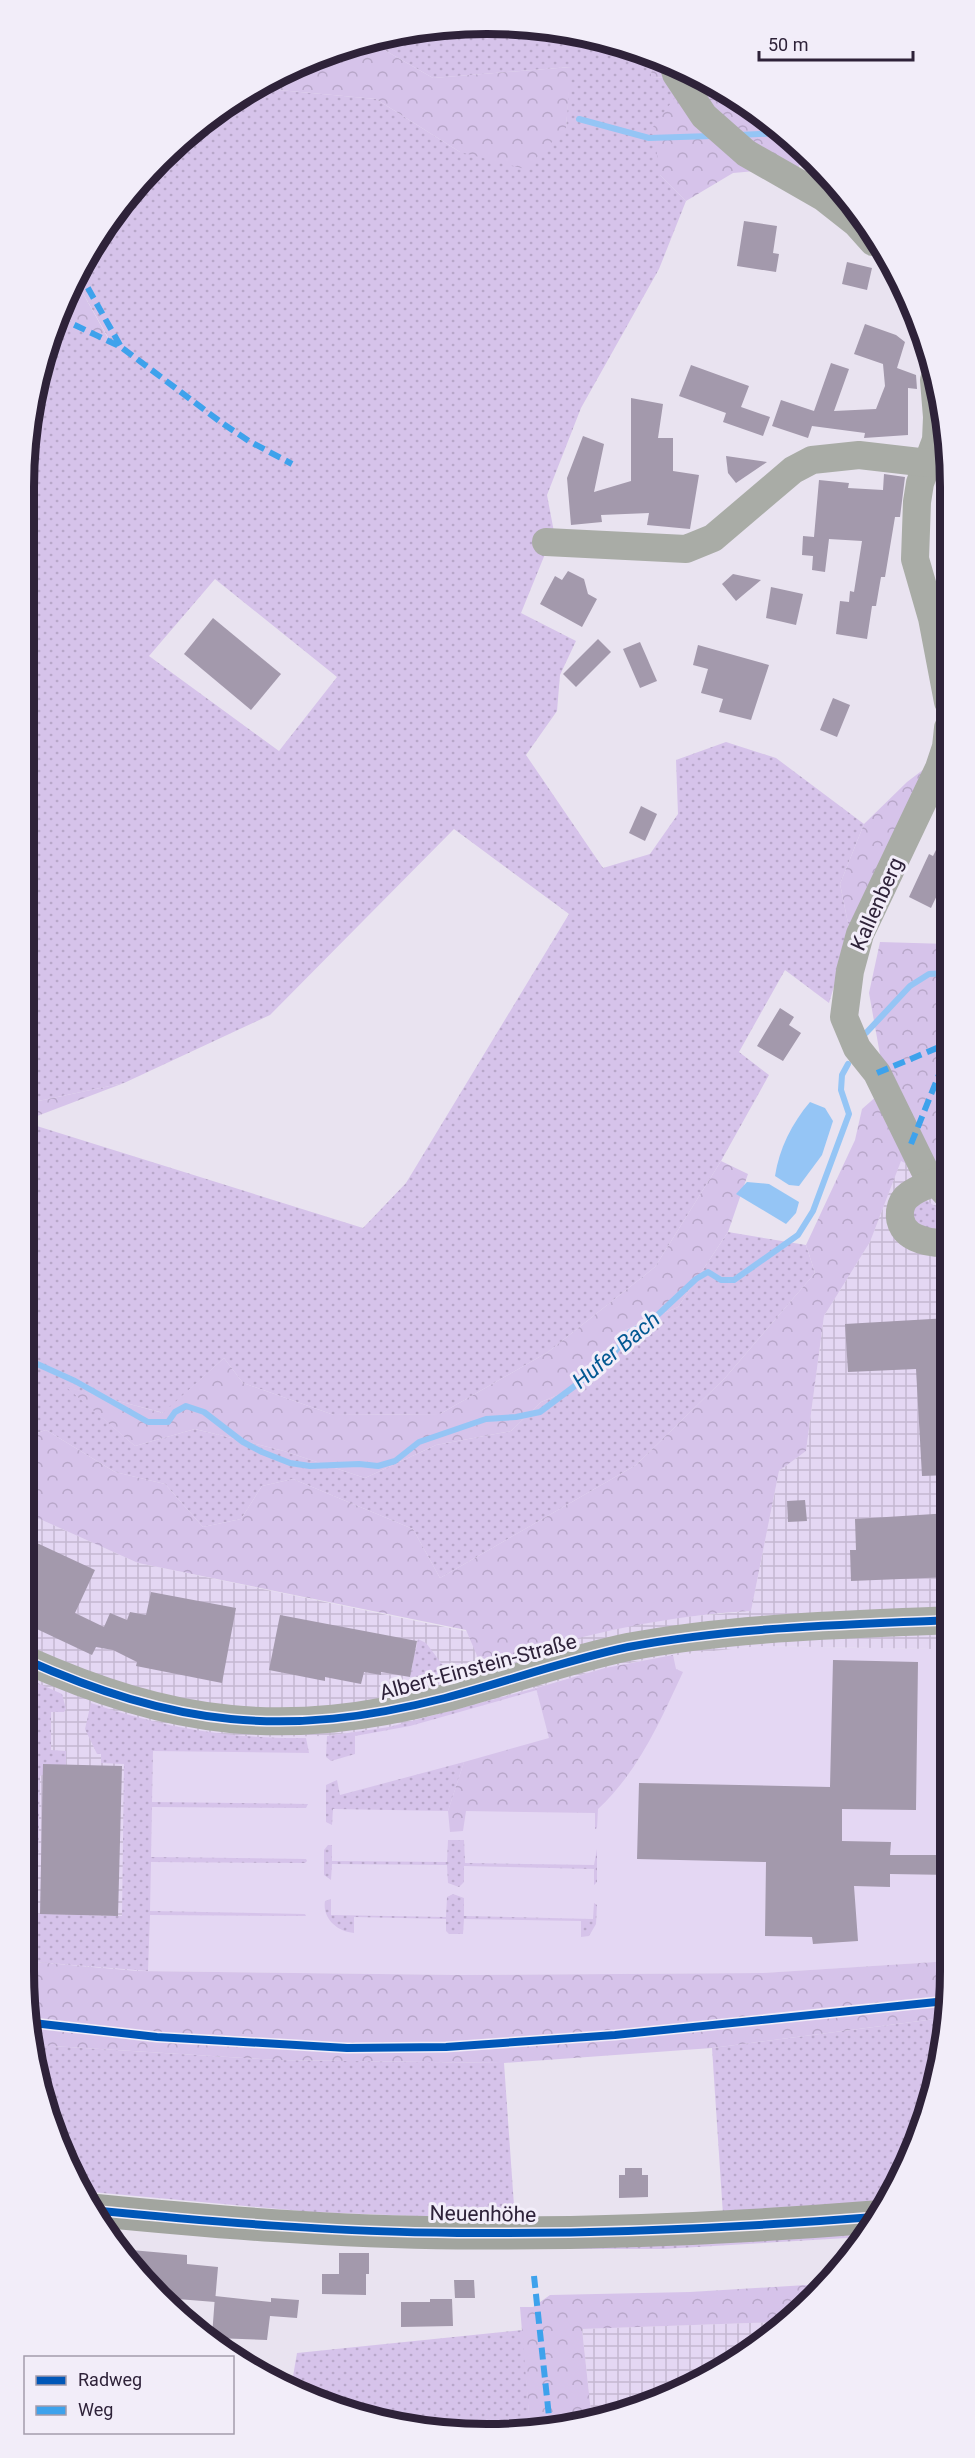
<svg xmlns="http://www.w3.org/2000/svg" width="975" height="2458" viewBox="0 0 975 2458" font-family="Roboto,sans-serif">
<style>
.built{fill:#e4d7f3}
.industrial{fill:url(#industrial-grid)}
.grass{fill:url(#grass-dots);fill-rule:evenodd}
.forest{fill:url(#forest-crowns)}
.water{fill:#95c5f5}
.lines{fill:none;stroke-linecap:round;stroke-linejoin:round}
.stream{stroke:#95c5f5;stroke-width:6}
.building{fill:#a399ac}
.minor{stroke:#a9aca6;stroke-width:28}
.major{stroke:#a2a59f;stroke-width:33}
.quiet{stroke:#3ea2ec;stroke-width:6;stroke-dasharray:12 6;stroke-linecap:butt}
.cycleway-casing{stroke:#f2edf9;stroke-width:11}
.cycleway{stroke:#0057b8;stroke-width:8}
.labels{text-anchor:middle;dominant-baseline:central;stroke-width:6;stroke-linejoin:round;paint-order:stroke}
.street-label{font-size:21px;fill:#2e2239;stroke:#f2edf9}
.water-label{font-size:22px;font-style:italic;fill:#035992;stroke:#f2edf9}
.rim{fill:none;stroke:#2e2239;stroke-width:8}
</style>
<defs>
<pattern id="industrial-grid" width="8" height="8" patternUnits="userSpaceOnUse" patternTransform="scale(1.5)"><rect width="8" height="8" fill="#e4d7f3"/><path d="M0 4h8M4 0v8" fill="none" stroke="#c4b8d1"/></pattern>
<pattern id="grass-dots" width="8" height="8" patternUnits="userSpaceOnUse" patternTransform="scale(1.5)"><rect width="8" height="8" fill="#d6c3ea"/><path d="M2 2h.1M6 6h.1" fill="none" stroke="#b8a7c9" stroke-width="1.8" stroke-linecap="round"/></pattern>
<pattern id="forest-crowns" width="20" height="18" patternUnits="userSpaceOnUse" patternTransform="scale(1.5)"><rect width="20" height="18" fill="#d6c3ea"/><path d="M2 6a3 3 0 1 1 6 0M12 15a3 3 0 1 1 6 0" fill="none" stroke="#b8a7c9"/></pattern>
</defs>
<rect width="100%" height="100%" fill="#e9e3f0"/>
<polygon class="built" points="940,1636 950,1636 951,1961 764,1973 617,1974 460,1975 138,1971 143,1720 449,1713 605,1668 659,1657 759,1646 933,1649"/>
<g class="industrial">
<polygon points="901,1160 949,1186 950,1636 940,1636 934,1649 759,1646 659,1657 605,1668 422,1720 389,1727 327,1736 244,1737 197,1732 144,1721 138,1971 24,1961 24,1512 138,1563 541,1647 592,1633 672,1618 751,1611 779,1471 806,1451 824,1316 870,1242"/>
<polygon points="781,2322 745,2356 665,2399 592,2421 582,2329"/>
</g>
<g class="grass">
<path d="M457 25 548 28 636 48 652 56 651 78 691 76 743 101 737 102 698 91 660 175 686 201 659 269 581 408 547 495 554 532 521 613 576 641 560 675 557 711 526 755 603 868 650 854 678 814 676 760 726 742 776 758 864 824 840 884 850 933 829 1003 785 970 739 1052 769 1075 721 1161 655 1267 548 1352 440 1414 334 1415 243 1383 224 1358 164 1413 68 1388 135 1446 195 1429 284 1451 365 1478 436 1445 511 1431 541 1402 591 1381 618 1333 678 1307 728 1232 806 1245 815 1273 725 1378 636 1465 440 1578 413 1529 293 1479 262 1486 241 1519 203 1527 165 1484 115 1472 46 1430 24 1437V1122L363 1228 406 1183 569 914 454 829 270 1015 124 1083 24 1104V488L48 339 59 315 109 339 75 279 86 256 139 182 205 120 257 88 376 99 460 152 566 128 570 67 433 78 367 40ZM215 579 337 677 279 751 149 656Z"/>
<polygon points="926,1200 949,1216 949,1234 933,1232 913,1220 912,1209"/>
<polygon points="418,1639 426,1643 445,1668 444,1677 425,1681 410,1677"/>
<path d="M31 1680 62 1694 66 1709 64 1712H51V1750L66 1751V1765L40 1776 37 1914 122 1916 124 1764 101 1763V1754H97L85 1729 91 1703C164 1728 229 1739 306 1738L309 1753 153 1751 152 1802 308 1804 306 1808 152 1807 151 1857 306 1859 307 1861 305 1863 151 1862 150 1911 305 1914 306 1916 150 1915 148 1971 24 1961Z"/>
<polygon points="536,1688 537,1690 410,1726 355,1736 355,1754 331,1761 326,1757 327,1736 389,1727"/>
<polygon points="464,1762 448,1811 333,1809 332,1825 326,1822 326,1785 337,1780 340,1795"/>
<polygon points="448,1840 464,1840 465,1863 594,1865 597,1849 597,1882 594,1885 594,1869 464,1866 464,1882 459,1887 448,1883 447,1865 332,1864 331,1880 324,1875 324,1850 328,1845 332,1845 332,1861 447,1862"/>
<path d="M453 1894 464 1898V1916L593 1919 594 1903 597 1905 596 1924 589 1936 581 1937V1921L464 1919 463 1934H449L446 1931V1919L354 1917V1933C337 1932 322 1918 325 1901L331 1899V1915L446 1917 447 1897Z"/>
<polygon points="943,2018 927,2119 882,2203 723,2215 712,2048"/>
<polygon points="36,2045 277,2060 504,2063 515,2220 312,2212 81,2191 49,2120"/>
<polygon points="868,2230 864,2237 663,2249 566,2249"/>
<polygon points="523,2330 530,2427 427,2430 339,2410 291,2388 297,2353"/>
</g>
<g class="forest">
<polygon points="367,40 433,78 571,67 566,128 525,169 460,152 376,99 257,88 282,72"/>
<polygon points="652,56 692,76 698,91 745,102 803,153 799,167 733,173 686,201 660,175 653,127 691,76 651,78"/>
<polygon points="75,279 109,340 59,315"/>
<polygon points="928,766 850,933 840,884 864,824 907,782"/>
<path d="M880 942 948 944 949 1186 901 1161 870 1242 824 1316 806 1451 779 1471 751 1611C656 1616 571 1638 481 1665L466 1630 138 1563 24 1512V1437L46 1430 115 1472 165 1484 203 1527 241 1519 262 1486 293 1479 413 1529 440 1578 636 1465 725 1378 815 1273 806 1245 855 1140 862 1109 886 1088 869 993Z"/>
<polygon points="124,1083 24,1121 24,1104"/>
<polygon points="721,1161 748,1174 728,1232 678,1307 618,1333 591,1381 541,1402 511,1431 436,1445 365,1478 284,1451 195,1429 135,1446 66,1387 163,1413 224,1358 243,1383 334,1415 440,1414 548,1352 655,1267"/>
<path d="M673 1655 676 1669 683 1672C660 1721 639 1771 598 1809L597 1828 595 1829V1813L466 1811 463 1831 450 1832 448 1811 464 1762 549 1738 536 1688 605 1668Z"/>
<polygon points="24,1961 138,1971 460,1975 763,1973 951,1961 943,2018 712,2048 504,2063 277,2060 36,2045"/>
<polygon points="822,2284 781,2322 582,2329 592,2421 578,2425 530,2427 520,2307 533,2307 550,2295 690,2292"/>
</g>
<g class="water">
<path d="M810 1102 825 1108 833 1121 822 1155 799 1186 789 1185 775 1176C779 1149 792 1123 810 1102Z"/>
<polygon points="747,1182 769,1184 799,1202 796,1213 786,1224 736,1194"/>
</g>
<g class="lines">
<g class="stream">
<polyline points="579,119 649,138 711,136"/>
<polyline points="739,135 780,133"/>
<polyline points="866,1033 910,986 929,974 948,973"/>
<polyline points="24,1358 75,1381 148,1422 168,1422 175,1412 186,1406 204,1412 243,1442 262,1452 290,1463 310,1466 359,1464 378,1466 395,1461 419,1442 486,1419 516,1417 540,1412 608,1361 630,1332 649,1323 696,1279 708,1272 721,1280 734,1280 798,1235 813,1211 849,1114 841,1090 842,1075 848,1064"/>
</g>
</g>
<g class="building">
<polygon points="744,221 777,226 773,253 779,254 776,272 737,266"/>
<polygon points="847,262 872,268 867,290 842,284"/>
<polygon points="865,324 896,335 905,342 897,368 916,375 917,389 908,388 908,435 864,438 865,433 812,426 808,438 772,426 781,400 814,411 831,363 849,369 834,411 876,409 885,386 883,364 854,354"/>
<polygon points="691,365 749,386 741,407 770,417 763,436 723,422 726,413 679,396"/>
<polygon points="631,398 663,404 658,438 673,438 673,471 699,475 690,529 647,525 649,513 601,515 602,522 571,525 567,478 583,436 604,444 594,492 631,481"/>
<polygon points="726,456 767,462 736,483 728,473"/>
<polygon points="884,474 905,477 900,517 895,517 885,577 881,577 876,606 872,606 867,639 836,634 840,601 849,602 850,591 854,592 862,541 829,539 825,572 812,570 813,556 802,555 803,536 814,537 819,480 849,483 848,488 883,490"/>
<polygon points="568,571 584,579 588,594 597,599 582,627 540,604 555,576 562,580"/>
<polygon points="733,574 761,580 736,601 722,584"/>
<polygon points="771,587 803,594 796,625 766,618"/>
<polygon points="213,618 281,674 251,710 184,654"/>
<polygon points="598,639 611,652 576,687 563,674"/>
<polygon points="640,642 657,681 640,688 623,649"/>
<polygon points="698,645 769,665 751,720 719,712 723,699 701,693 708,669 693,665"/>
<polygon points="833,698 850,705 837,737 820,730"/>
<polygon points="641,806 657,814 645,841 629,833"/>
<polygon points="948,826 948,872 931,908 909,897 929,854 933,856"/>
<polygon points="780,1008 794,1017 789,1025 801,1033 783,1061 757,1046"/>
<polygon points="949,1318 950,1475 922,1476 916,1369 848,1372 845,1324"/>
<polygon points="805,1500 807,1521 788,1522 787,1501"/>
<polygon points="950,1513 950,1577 851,1581 850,1550 856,1550 855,1519"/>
<polygon points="24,1537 95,1570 75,1613 104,1627 110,1613 127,1620 130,1612 146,1615 151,1592 236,1608 222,1683 136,1666 137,1662 113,1650 96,1647 92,1655 24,1623"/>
<polygon points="280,1615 417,1641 410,1677 381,1672 381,1675 364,1672 361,1684 325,1677 325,1681 269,1670"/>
<polygon points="833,1660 918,1662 916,1810 842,1809 842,1841 891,1842 890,1855 951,1855 951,1875 890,1874 890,1887 854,1886 858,1941 813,1944 812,1937 765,1936 766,1862 637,1859 639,1783 830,1787"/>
<polygon points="43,1764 122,1766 118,1916 40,1914"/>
<polygon points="625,2168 642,2168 642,2175 648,2175 648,2197 619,2198 619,2175 625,2175"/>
<polygon points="120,2249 187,2255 187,2264 218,2267 215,2302 165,2298 139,2276"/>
<polygon points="339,2253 369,2253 369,2274 366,2274 366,2295 322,2294 322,2274 339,2274"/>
<polygon points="454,2280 474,2280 475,2298 455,2298"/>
<polygon points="215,2296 271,2302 271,2298 299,2300 297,2318 270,2316 267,2340 214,2338 212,2336"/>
<polygon points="430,2299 452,2299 453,2326 401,2327 401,2302 430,2302"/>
</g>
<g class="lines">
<g class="minor">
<polyline points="674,67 676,74 704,116 746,153 823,197 856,223 873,242"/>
<polyline points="934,380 937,417 936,440 920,483 917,502 915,559 932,618 948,702"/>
<polyline points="546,542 686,549 713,538 793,470 812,460 859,455 928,463"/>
<polyline points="948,728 946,747 939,768 860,934 850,971 844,1017 857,1048 877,1073 924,1169 949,1197"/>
<path d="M935 1182C926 1186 916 1189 909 1195 903 1199 901 1205 900 1211 897 1238 928 1244 949 1243"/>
<path d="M24 1659C174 1726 285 1739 445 1698 506 1682 566 1660 628 1647 734 1627 843 1625 950 1620"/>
</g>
<path class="major" d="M91 2210C213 2222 335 2232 458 2233 597 2234 736 2228 874 2217"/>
<g class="quiet">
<polyline points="79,272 121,347"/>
<polyline points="58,317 121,347 222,423 249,441 292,464"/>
<polyline points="877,1073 949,1043"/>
<polyline points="911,1144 949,1050"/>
<polyline points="24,1921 26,1981"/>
<polyline points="534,2276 550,2426"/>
</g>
<g class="cycleway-casing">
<g id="cycleway">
<path d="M24 1659C174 1726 285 1739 445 1698 506 1682 566 1660 628 1647 734 1627 843 1625 950 1620"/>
<polyline points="33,2023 157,2037 347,2048 446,2047 615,2035 946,2001"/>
<path d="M91 2210C213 2222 335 2232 458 2233 597 2234 736 2228 874 2217"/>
</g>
</g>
<use href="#cycleway" class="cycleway"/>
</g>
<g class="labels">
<g class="street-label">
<text transform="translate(877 904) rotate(-66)">Kallenberg</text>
<text transform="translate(478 1667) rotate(-15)">Albert-Einstein-Straße</text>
<text transform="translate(483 2214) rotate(1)">Neuenhöhe</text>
</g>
<g class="water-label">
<text transform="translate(616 1350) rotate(-40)">Hufer Bach</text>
</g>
</g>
<path d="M0 0H975V2458H0ZM487 34H487A453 453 0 0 1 940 487V1971A453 453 0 0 1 487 2424H487A453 453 0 0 1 34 1971V487A453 453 0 0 1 487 34Z" fill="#f2edf9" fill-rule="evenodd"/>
<path class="rim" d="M487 34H487A453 453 0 0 1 940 487V1971A453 453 0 0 1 487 2424H487A453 453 0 0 1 34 1971V487A453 453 0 0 1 487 34Z"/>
<rect x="24" y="2356" width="210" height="78" fill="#f2edf9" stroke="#a49cac" stroke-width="1.5"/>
<rect x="36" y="2376" width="30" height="9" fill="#0057b8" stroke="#a49cac" stroke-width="1.5"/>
<text x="78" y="2386" font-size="18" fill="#2e2239">Radweg</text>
<rect x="36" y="2406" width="30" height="9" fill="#3ea2ec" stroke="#a49cac" stroke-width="1.5"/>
<text x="78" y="2416" font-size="18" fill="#2e2239">Weg</text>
<path d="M759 51v9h154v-9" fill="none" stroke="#2e2239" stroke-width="3"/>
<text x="768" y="51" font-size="18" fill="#2e2239" stroke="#f2edf9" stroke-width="4.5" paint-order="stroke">50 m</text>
</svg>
